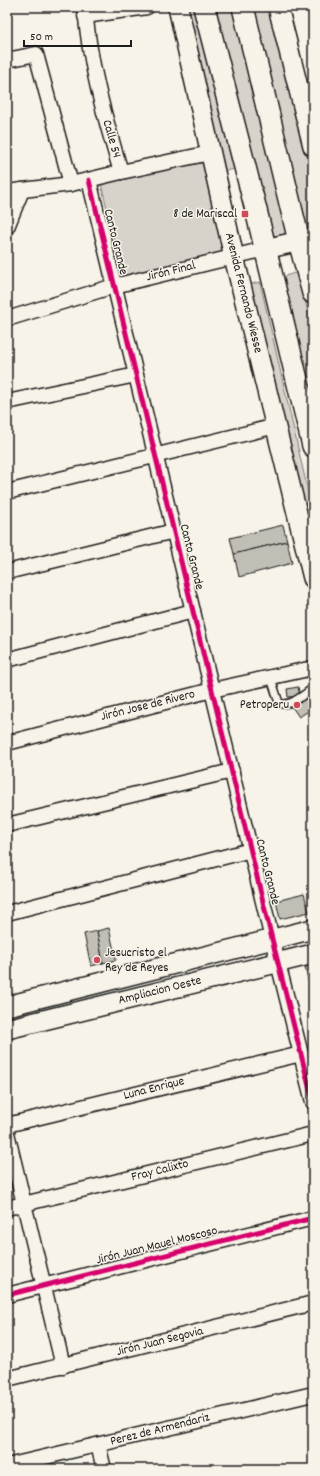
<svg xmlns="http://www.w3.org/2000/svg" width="320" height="1476" viewBox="0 0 320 1476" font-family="Dekko,sans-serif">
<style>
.green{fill:#d7d3cb;stroke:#7a7874}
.building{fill:#c0beb5;stroke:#1c1c1c}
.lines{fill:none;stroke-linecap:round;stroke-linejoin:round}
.lane-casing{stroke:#1c1c1c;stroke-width:10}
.street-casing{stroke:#1c1c1c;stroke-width:17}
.secondary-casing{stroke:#1c1c1c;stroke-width:22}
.primary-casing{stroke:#1c1c1c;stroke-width:24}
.lane{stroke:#f7f3e8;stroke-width:7}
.street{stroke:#f7f3e8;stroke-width:14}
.secondary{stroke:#f7f3e8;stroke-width:19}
.primary{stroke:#f7f3e8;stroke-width:21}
.cycleway-casing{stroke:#f7f3e8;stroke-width:8}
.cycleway{stroke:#d6006c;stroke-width:5}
.poi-dot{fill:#d1495b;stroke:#f7f3e8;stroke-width:1.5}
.labels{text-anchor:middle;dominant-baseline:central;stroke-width:3;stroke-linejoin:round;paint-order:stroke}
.street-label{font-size:13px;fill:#1c1c1c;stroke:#f7f3e8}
.poi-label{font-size:13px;fill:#1c1c1c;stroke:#f7f3e8;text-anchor:end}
</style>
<rect width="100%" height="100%" fill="#f7f3e8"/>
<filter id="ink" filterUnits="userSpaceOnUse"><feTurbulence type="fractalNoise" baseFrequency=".025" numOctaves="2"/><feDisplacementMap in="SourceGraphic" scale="8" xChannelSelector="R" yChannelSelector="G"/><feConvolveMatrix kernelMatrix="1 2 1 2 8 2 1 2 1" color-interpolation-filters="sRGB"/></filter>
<g filter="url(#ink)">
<g class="green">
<polygon points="185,7 196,7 234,169 221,172"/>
<polygon points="211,7 236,7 288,234 268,237"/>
<polygon points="252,7 272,7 313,181 313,227 307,229"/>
<polygon points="203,158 225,251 123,277 101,183"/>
<polygon points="298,272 313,332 313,421 279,278"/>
<polygon points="260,282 313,513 313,570 247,285"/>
</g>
<g class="building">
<polygon points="283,525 287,541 234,554 230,538"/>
<polygon points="287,541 292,563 239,577 234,554"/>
<polygon points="298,687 300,696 288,697 287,689"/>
<polygon points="313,693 313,708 299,717 292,707"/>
<polygon points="304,894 309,912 280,919 276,901"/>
<polygon points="109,928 116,960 103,963 97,931"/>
<polygon points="97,931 103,963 91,966 84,934"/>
<polygon points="313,965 313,1003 305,966"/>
</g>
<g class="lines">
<g class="lane-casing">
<path id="lane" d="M271 678 279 703C289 708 303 695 312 689"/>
</g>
<g class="street-casing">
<g id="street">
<path d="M85 7C89 64 105 118 121 172L210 153"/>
<polyline points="85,16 147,7"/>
<polyline points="7,60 36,54 71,184"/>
<polyline points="89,180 272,939 313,1102"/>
<polyline points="7,192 71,184 121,172"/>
<polyline points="7,227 22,190"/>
<polyline points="7,319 114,286 265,249"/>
<polyline points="7,402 136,375"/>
<polyline points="7,492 276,426"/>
<polyline points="7,572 174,531"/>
<polyline points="7,660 193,611"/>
<polyline points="7,743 212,690 313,668"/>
<polyline points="7,825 232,771"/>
<polyline points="7,913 251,850"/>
<polyline points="7,1125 301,1054"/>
<polyline points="7,1133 63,1366"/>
<polyline points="7,1208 313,1134"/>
<polyline points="7,1295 313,1218"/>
<polyline points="7,1379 313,1303"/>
<polyline points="98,1445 104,1469"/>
<polyline points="7,1466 313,1394"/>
</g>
</g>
<g class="secondary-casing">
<g id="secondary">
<polyline points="178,7 234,257 313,578"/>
<polyline points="278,7 313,146"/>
<polyline points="265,249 313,238"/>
<polyline points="7,1006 313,929"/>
<polyline points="7,1029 313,954"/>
</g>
</g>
<g class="primary-casing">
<g id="primary">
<polyline points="204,7 256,210 313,446"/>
<polyline points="243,7 299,241 313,293"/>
</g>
</g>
<use href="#lane" class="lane"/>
<use href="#street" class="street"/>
<use href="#secondary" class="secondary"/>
<use href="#primary" class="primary"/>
<g class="cycleway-casing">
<g id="cycleway">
<polyline points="89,180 272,939 313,1102"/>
<polyline points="7,1295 313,1218"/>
</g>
</g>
<use href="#cycleway" class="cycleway"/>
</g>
</g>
<g class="poi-dot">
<rect x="241" y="210" width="8" height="8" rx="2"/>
<circle cx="297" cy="705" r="4"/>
<circle cx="97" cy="960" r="4"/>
</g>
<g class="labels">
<g class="street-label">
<text transform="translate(111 139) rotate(74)">Calle 54</text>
<text transform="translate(115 242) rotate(76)">Canto Grande</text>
<text transform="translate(171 272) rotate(-14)">Jirón Final</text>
<text transform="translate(243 293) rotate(76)">Avenida Fernando Wiesse</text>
<text transform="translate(191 557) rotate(76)">Canto Grande</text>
<text transform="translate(148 706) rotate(-14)">Jirón Jose de Rivero</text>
<text transform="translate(267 872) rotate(76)">Canto Grande</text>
<text transform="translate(160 991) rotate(-14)">Ampliacion Oeste</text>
<text transform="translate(154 1089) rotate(-14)">Luna Enrique</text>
<text transform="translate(160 1171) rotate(-14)">Fray Calixto</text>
<text transform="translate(157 1246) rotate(-14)">Jirón Juan Mauel Moscoso</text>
<text transform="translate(160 1342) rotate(-14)">Jirón Juan Segovia</text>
<text transform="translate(160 1430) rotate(-14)">Perez de Armendariz</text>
</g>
<g class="poi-label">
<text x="237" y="214">8 de Mariscal</text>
<text x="289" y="705">Petroperu</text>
<text x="105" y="953" text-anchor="start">Jesucristo el<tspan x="105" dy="15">Rey de Reyes</tspan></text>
</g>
</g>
<rect width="320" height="1476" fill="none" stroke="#f7f3e8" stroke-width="24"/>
<rect x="12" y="12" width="296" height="1452" fill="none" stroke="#1c1c1c" stroke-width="1.5" filter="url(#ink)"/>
<path d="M24 40v6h107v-6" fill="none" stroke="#1c1c1c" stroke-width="2"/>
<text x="30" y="40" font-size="12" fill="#1c1c1c" stroke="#f7f3e8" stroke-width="3" paint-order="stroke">50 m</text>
</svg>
